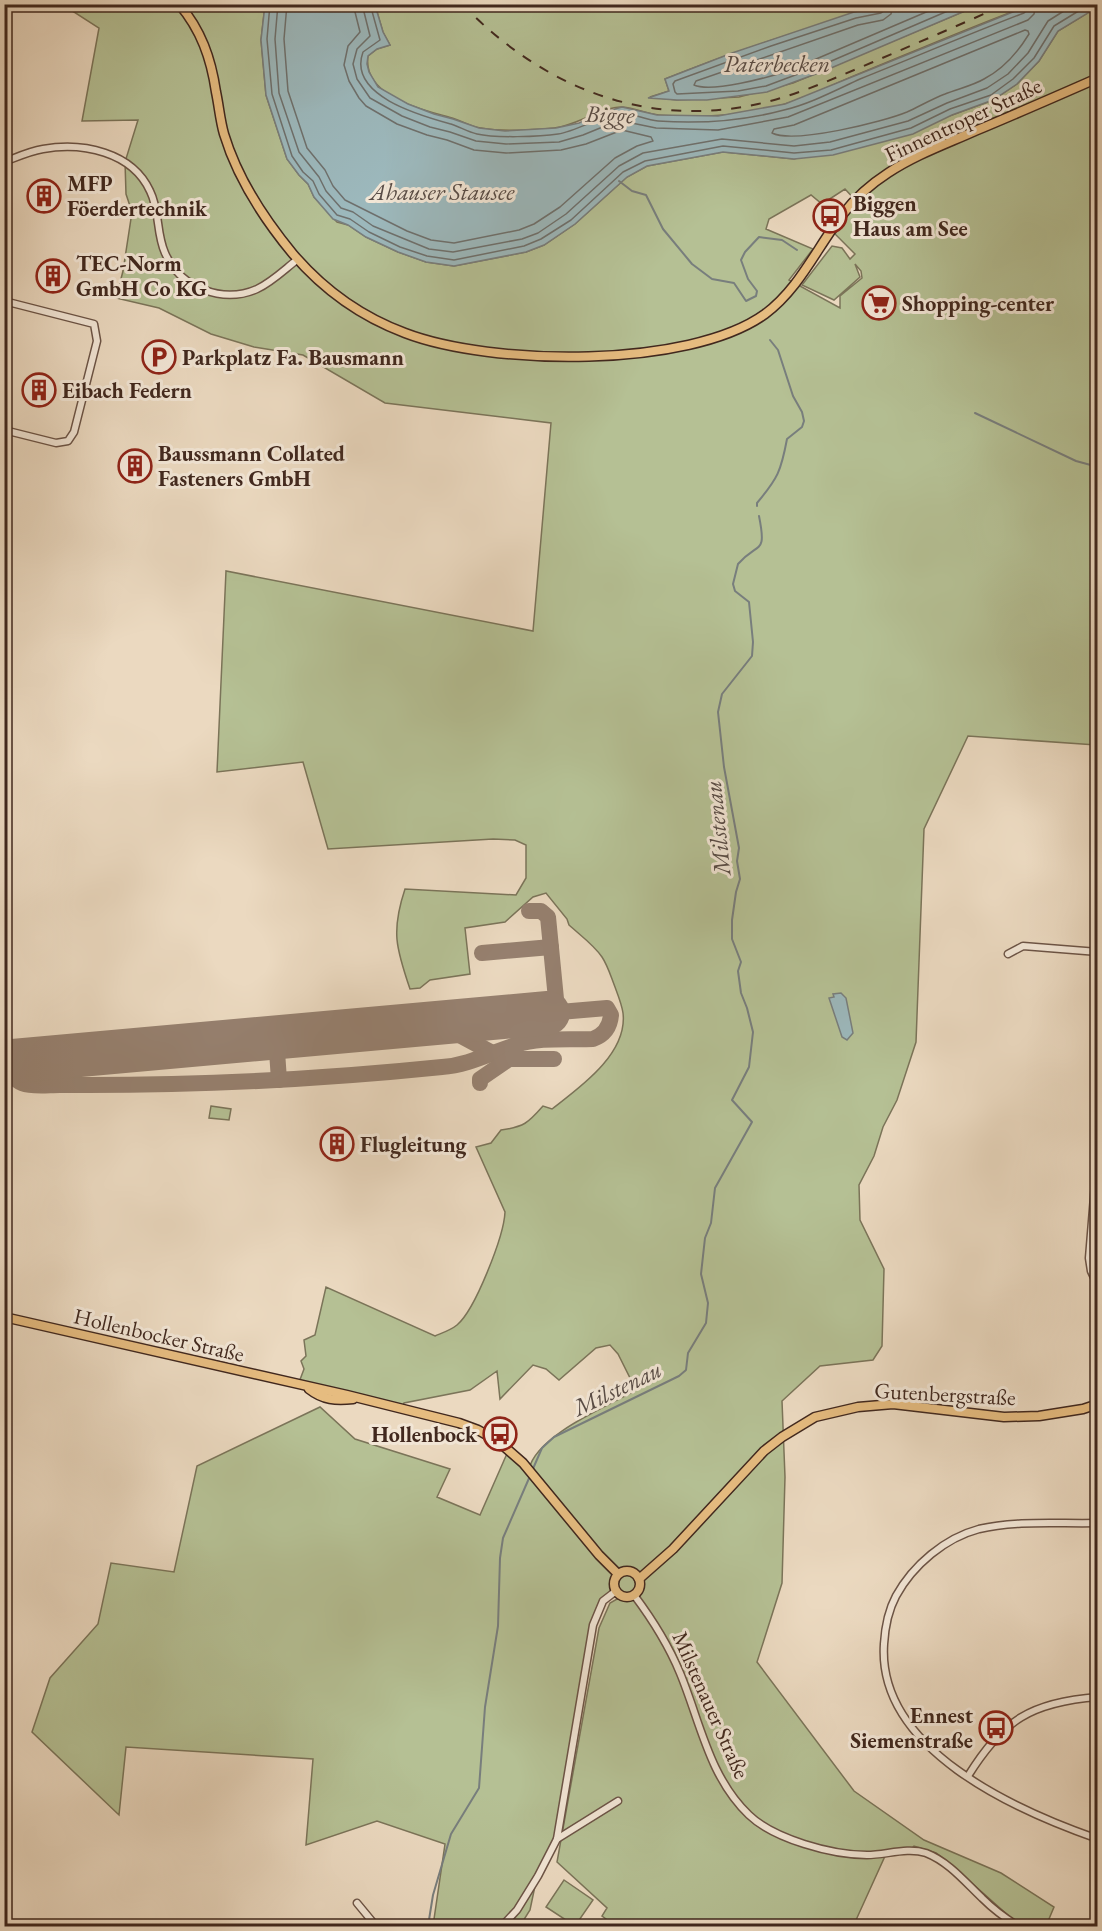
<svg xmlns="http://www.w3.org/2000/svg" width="1102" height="1931" viewBox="0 0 1102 1931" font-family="'EB Garamond',serif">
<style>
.green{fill:#b5c094;stroke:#7b7459;stroke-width:1.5;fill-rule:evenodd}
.water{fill:#9cb8bc;stroke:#787e7d;stroke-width:1.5}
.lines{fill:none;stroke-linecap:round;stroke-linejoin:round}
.shore{stroke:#6e706d;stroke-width:1.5}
.stream{stroke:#787e7d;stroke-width:2}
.taxiway{stroke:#96806f;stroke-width:16}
.runway{stroke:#96806f;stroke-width:44}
.minor-casing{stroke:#6c5446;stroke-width:9}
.major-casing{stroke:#41281e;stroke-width:11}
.minor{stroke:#f2e6d6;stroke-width:6}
.major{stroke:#e6bc80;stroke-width:8}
.rail{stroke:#41281e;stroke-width:2;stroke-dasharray:10 10;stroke-linecap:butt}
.labels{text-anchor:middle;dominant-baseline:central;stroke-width:6;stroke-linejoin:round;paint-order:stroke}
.street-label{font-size:22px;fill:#41281e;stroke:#f2e6d6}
.poi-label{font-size:22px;font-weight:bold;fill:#41281e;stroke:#f2e6d6;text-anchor:start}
.water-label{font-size:24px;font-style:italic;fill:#584c46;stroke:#f2e6d6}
</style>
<rect width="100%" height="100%" fill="#ebd9c0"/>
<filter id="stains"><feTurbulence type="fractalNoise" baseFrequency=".00333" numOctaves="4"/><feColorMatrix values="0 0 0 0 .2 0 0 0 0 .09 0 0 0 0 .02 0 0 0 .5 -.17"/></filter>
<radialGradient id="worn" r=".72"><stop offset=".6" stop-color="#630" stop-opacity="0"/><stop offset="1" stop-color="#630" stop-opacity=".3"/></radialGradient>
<g class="green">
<path d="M63 5H265L261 40 266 95 287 159 299 175 308 184 314 197 337 222 348 225 366 237 398 252 426 262 454 266 526 252 544 245 575 224 627 177 647 166 723 152 794 159 952 115 993 100 1017 84 1039 61 1058 31 1097 7V742L1096 745 968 736 924 829 916 1042 897 1100 883 1127 874 1156 859 1185 860 1220 884 1269 882 1346 873 1360 820 1366 782 1401 785 1477 782 1583 757 1662 854 1791 924 1840 1001 1873 1054 1907 1046 1926H1023L1010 1917 947 1861 936 1853 914 1846 909 1851 886 1854 856 1920 870 1926H616L602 1916 607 1908 557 1862 599 1628 610 1603 617 1599 629 1600 618 1593 602 1601 597 1612 557 1839 538 1876 502 1926H433L445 1844 377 1821 306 1845 313 1759 126 1747 119 1815 32 1732 50 1678 98 1624 111 1563 174 1572 197 1466 320 1407 355 1439 450 1469 437 1497 480 1515 509 1449 529 1469C537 1435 606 1407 636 1390L618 1354 610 1345 596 1348 559 1380 546 1369 533 1365 500 1399 497 1371 470 1390 404 1403 401 1409 298 1385 304 1369 301 1361 306 1356 304 1340 315 1335 326 1287 435 1336C442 1333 451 1330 457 1325 475 1310 504 1236 505 1212L476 1147 491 1143 501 1130C524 1127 528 1123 543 1106L552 1109C579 1088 628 1054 623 1013 622 1005 618 995 615 987 611 977 608 966 602 957 594 945 580 935 569 925L567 919 546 893 533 897 505 922 465 928 470 974 430 980 420 988 410 989C396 948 391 931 405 889L516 895 526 878V845L515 840 493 839 328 849 303 762 217 772 226 571 533 631 551 423 385 403 303 355 254 347 211 334 159 308 116 298 123 271 132 212 126 194 125 162 138 120 82 121 99 28ZM845 189 859 204 846 215 835 234 855 254 850 259 842 248 832 246 802 285 834 300 860 277 855 264 861 271 862 278 840 296V308L789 280 813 249 766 229 769 219 811 195 822 204Z"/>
<path d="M375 5H889C813 26 738 49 665 79L669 91 650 97 677 100 739 97 793 83 979 5H1030C973 26 917 50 861 73 836 83 811 96 785 104 745 116 700 118 659 115 647 114 635 108 623 107 602 106 577 126 554 128 530 130 505 132 481 128 472 127 464 122 455 119 426 110 362 98 368 56L377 49 390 45 383 32Z"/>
<polygon points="211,1106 231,1109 229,1120 209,1118"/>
<polygon points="564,1880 593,1900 575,1926 546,1907"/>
<polygon points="535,1886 530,1910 520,1926 507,1926 520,1911"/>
</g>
<g class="water">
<polygon points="265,5 375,5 383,32 390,45 377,49 368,56 367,64 369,72 378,87 408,104 434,114 453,119 479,128 505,131 556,128 579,123 601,113 622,107 657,115 718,116 785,104 1030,5 1097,4 1098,7 1058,31 1039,61 1017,84 993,100 952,115 913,134 833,155 794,159 723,152 647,166 627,177 575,224 544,245 526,252 454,266 426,262 398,252 366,237 348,225 333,219 314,197 308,184 299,175 287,159 266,95 261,40"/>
<polygon points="889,5 979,5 824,71 767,92 707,100 677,100 648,98 669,91 665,79 732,53 854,12"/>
<polygon points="841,993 846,998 853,1033 847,1040 842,1037 829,998 834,997 833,994"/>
</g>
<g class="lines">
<g class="shore">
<polyline points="270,4 267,39 272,94 292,156 303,172 313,181 319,194 337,215 350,219 369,232 400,247 427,256 454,260 524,246 541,239 571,220 623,172 645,161 723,146 794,153 831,150 911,128 950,109 991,95 1013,79 1034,58 1054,26 1090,4"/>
<polyline points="278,4 275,39 279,93 299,152 319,177 326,191 341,208 353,212 373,226 429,249 453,252 522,239 538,233 566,214 619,166 643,153 722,139 794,146 830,142 908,121 947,103 987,88 1008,74 1028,53 1048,21 1075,4"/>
<polyline points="287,4 284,39 288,91 307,148 325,170 333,186 345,200 407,231 431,240 454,243 519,230 534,224 560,207 615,158 637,146 653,141 651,137 622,130 586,144 561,150 506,153 474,150 447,140 427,135 397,124 366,106 359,98 349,81 344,65 348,46 360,32 353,4"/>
<polyline points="362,4 370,36 357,49 353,64 357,79 370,98 402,116 430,127 450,132 476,141 506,144 559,142 583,135 605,126 622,121 656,128 718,130 788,117 1028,20 1034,14 1036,4"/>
<path d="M370 4 380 40 363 52C347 96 422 116 451 124 460 127 468 132 477 134 494 138 540 137 558 134 578 131 605 113 623 113 635 114 646 120 658 121 701 124 743 121 784 110 810 104 836 90 860 79 915 57 969 34 1024 13L1028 9 1029 4"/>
<polyline points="886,4 885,10 881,13 856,18 771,46 675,81 673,84 675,92 677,94 738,91 766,86 822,65 964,4"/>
<path d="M893 4 891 14 883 20 858 25 696 81 694 85C712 93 769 77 788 71L945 4"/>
<path d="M1025 30 1028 31 1029 34C1018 52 1003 69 984 79 972 86 957 89 945 94 932 99 920 106 907 112 883 122 794 144 772 133L774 129 794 125Z"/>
</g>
<g class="stream">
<polyline points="619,181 632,191 646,195 663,229 692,264 712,279 734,283 746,301 756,296 757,291 748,279 741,260 745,252 759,237 782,240 797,250"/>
<polyline points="975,413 1076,461 1098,467"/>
<path d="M757 506V503C778 478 781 471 787 439L802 427 804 421 802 412 793 396 778 350 770 340"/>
<path d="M532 1471 542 1448 554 1437 679 1376 686 1370 688 1353 706 1323 708 1303 701 1274 705 1238 711 1223 715 1188 752 1122 732 1100 749 1067 753 1032 747 1008 741 993 738 971 741 962 732 939V920L736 892 740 879 737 861 739 848 724 767 718 712 722 694 752 656 753 642 749 602 735 591 733 584 738 564C758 541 767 556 759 516"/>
<polyline points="428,1926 433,1895 451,1834 479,1788 485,1707 498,1626 500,1558 503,1538 530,1476"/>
</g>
<g class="taxiway">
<polyline points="529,911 541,911 548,917 556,999 553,1009 548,1013"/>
<polyline points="482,953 551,947"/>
<path d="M512 1016C524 1024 525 1035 516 1045"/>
<polyline points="437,1023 500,1057"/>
<polyline points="276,1037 279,1080"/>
<path d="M57 1057 53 1061 50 1073 60 1085C187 1086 315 1080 442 1067 469 1065 490 1053 516 1045 539 1037 568 1040 593 1039 604 1035 610 1027 611 1015L607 1008 548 1013"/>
<path d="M4 1059 13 1061C8 1092 39 1085 60 1085"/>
<polyline points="480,1083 480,1079 509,1059 554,1059"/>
</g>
<polyline class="runway" points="13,1061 548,1013"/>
<g class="minor-casing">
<g id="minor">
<path d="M4 162C17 157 30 151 43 149 83 142 132 152 150 191 160 211 156 233 165 253 180 288 223 304 257 289 272 282 285 269 298 259"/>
<polyline points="4,301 94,324 97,341 74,432 68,441 56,443 4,430"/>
<polyline points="1008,954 1023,946 1098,952"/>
<polyline points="1098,1147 1089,1258 1091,1271 1098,1286"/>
<path d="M1098 1523C1059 1524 1017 1520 979 1529 945 1538 913 1565 896 1596 888 1611 885 1627 884 1644 877 1749 1015 1810 1098 1839"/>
<path d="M634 1595C652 1619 668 1644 680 1673 700 1721 709 1777 749 1815 774 1839 832 1855 867 1855 886 1855 907 1847 926 1853 949 1862 965 1882 982 1898 993 1909 1005 1918 1018 1926"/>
<path d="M968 1776C1003 1720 1031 1702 1098 1697"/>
<polyline points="557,1839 618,1801"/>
<polyline points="357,1903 376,1926"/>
<polyline points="502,1926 517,1910 538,1876 557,1839 593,1625 603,1601 616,1591"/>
</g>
</g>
<g class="major-casing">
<g id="major">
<path d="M179 4C201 30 211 58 216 92 219 106 220 120 224 134 237 177 264 219 293 254 323 289 362 317 405 333 491 366 689 369 765 314 800 288 817 247 843 214 855 198 871 184 888 173 915 155 946 144 975 131 1016 114 1057 96 1098 78"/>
<polyline points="4,1317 347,1395 459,1423 478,1430 499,1442 523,1463 599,1555 618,1574"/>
<path d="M309 1389C323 1400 336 1401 353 1399"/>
<circle cx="627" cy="1584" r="13"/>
<polyline points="639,1579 673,1549 764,1451 782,1437 815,1417 858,1407 893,1404 1004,1417 1039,1416 1083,1409 1098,1404"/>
</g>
</g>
<use href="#minor" class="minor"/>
<use href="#major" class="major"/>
<path class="rail" d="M462 4C541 86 644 129 758 104 798 95 835 78 873 62 917 43 962 24 1006 4"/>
</g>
<defs>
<g id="building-ring" transform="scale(1.725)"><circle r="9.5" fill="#f2e6d6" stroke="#8f2418" stroke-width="1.5"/><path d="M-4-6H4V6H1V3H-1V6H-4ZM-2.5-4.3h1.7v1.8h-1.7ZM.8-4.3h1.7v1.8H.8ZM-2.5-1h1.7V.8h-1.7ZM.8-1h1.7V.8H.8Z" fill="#8f2418"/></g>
<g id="bus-ring" transform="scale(1.725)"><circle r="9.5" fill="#f2e6d6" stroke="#8f2418" stroke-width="1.5"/><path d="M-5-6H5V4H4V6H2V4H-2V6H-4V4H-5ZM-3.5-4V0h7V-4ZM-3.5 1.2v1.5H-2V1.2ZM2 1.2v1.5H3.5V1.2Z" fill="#8f2418"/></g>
<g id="supermarket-ring" transform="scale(1.725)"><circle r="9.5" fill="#f2e6d6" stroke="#8f2418" stroke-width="1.5"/><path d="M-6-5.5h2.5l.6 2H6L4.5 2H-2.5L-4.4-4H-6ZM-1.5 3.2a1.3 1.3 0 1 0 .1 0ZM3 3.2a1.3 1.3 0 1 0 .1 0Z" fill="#8f2418"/></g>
<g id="parking-ring" transform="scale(1.725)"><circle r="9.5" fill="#f2e6d6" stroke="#8f2418" stroke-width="1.5"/><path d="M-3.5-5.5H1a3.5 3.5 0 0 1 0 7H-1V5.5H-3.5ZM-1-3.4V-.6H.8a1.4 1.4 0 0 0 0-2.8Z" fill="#8f2418"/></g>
</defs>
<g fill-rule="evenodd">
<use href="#building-ring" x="44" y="196"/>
<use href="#bus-ring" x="830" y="216"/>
<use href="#building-ring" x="53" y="276"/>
<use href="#supermarket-ring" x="879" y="303"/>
<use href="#parking-ring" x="159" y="357"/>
<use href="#building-ring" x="39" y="390"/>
<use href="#building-ring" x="135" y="466"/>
<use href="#building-ring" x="337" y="1144"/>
<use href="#bus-ring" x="500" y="1434"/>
<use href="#bus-ring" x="996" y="1728"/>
</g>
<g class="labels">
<g class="street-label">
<text transform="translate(963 120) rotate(-25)">Finnentroper Straße</text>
<text transform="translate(159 1335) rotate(13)">Hollenbocker Straße</text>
<text transform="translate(945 1394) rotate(3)">Gutenbergstraße</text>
<text transform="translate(711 1705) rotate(66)">Milstenauer Straße</text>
</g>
<g class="poi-label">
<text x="67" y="183">MFP<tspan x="67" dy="25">Föerdertechnik</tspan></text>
<text x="853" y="203">Biggen<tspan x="853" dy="25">Haus am See</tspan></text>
<text x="76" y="263">TEC-Norm<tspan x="76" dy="25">GmbH Co KG</tspan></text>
<text x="902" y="303">Shopping-center</text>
<text x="182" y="357">Parkplatz Fa. Bausmann</text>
<text x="62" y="390">Eibach Federn</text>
<text x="158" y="453">Baussmann Collated<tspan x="158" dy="25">Fasteners GmbH</tspan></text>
<text x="360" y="1144">Flugleitung</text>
<text x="477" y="1434" text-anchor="end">Hollenbock</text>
<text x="973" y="1715" text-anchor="end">Ennest<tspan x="973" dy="25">Siemenstraße</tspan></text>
</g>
<g class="water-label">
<text x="777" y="63">Paterbecken</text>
<text transform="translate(610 114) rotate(2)">Bigge</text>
<text x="442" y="191">Ahauser Stausee</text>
<text transform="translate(717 828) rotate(-96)">Milstenau</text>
<text transform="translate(617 1388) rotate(-26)">Milstenau</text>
</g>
</g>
<rect width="1102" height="1931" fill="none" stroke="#ebd9c0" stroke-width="24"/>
<rect x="6" y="6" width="1090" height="1919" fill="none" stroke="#41281e" stroke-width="3"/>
<rect x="12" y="12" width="1078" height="1907" fill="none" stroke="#41281e" stroke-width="1.5"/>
<rect width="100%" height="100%" filter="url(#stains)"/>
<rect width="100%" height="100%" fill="url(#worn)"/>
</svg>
